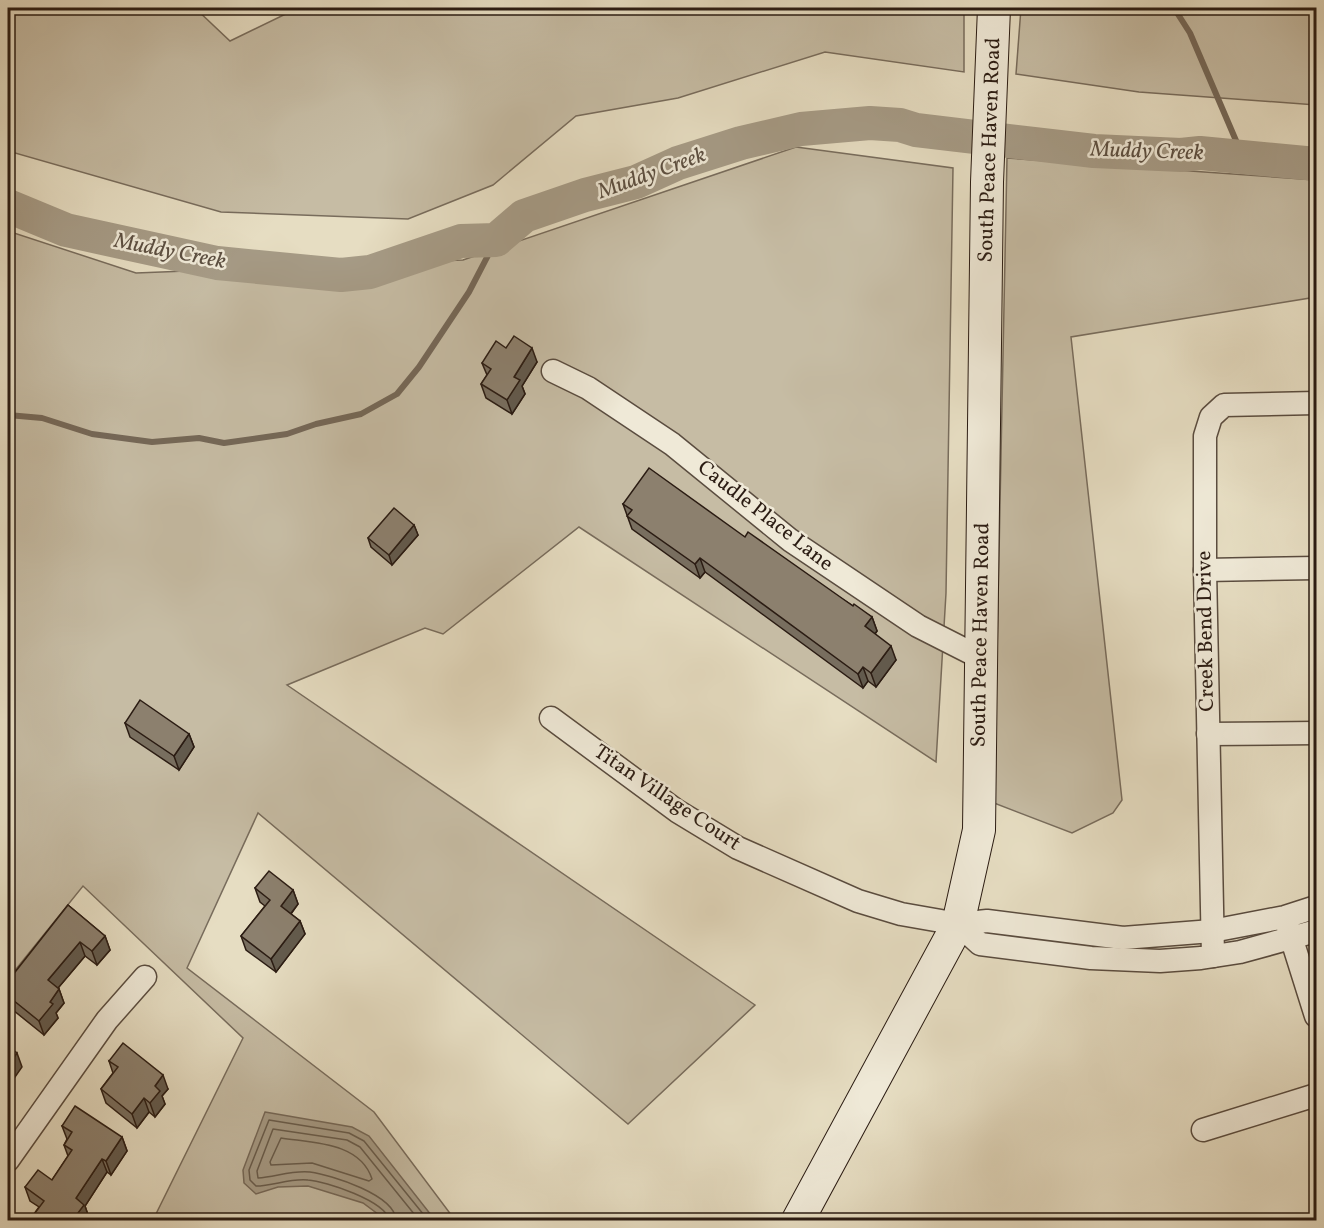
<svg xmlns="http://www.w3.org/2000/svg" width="1324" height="1228" viewBox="0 0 1324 1228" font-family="Vollkorn,serif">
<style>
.green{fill:#c6bca4;stroke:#786c5c;stroke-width:1.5}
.water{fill:#a69b86;stroke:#756858;stroke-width:1.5}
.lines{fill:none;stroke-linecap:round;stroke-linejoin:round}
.shore{stroke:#685c4c;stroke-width:1.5}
.stream{stroke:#756858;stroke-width:6}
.river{stroke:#a69b86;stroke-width:34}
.minor-casing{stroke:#5a4c3f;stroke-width:25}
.secondary-casing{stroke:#2b1c13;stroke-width:34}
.minor{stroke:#efe9d7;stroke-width:22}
.secondary{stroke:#efe9d7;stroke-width:32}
.wall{fill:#786e5f;stroke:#2b1c13;stroke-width:1.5}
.shaded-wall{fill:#625a4d;stroke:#2b1c13;stroke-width:1.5}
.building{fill:#8c806e;stroke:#2b1c13;stroke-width:1.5}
.labels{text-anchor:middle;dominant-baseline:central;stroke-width:5;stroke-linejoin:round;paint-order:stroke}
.street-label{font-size:21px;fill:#2b1c13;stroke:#efe9d7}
.water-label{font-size:22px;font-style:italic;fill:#5c4f41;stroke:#efe9d7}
</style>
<rect width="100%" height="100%" fill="#e6ddc2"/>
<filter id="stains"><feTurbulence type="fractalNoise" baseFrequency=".00333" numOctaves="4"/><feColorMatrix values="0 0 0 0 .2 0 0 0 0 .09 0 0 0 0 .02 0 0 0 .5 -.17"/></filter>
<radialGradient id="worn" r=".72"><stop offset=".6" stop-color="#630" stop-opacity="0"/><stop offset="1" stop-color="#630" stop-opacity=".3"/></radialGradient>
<g class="green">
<polygon points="8,8 195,8 230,41 298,8 964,8 964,72 825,52 678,98 576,116 493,185 408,219 221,212 8,151"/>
<polygon points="1021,8 1316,8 1316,105 1139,92 1016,74"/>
<polygon points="796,147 953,168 946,593 936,762 579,527 443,634 425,628 287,685 755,1005 628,1124 258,813 187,968 374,1112 455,1220 153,1220 243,1038 83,886 8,979 8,231 136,273 463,260"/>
<polygon points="1007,158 1316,180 1316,297 1071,337 1122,800 1113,813 1072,833 994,803"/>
</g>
<polygon class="water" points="265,1112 352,1127 369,1136 435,1220 386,1220 363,1203 308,1186 278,1187 256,1194 244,1183 243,1170"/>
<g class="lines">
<g class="shore">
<path d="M281 1138C313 1143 360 1142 372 1179L369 1181 312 1163 271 1165 270 1162Z"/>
<path d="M389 1220C386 1201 325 1181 308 1180 290 1178 273 1186 256 1186L250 1180 249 1170 269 1120 349 1133 364 1141 428 1220"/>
<path d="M396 1220C395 1195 332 1175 310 1172 292 1170 275 1177 258 1178L257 1171 273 1129 347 1140 360 1147 419 1220"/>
</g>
<g class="stream">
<polyline points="1174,8 1190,33 1243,157"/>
<polyline points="8,415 42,418 92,434 152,442 199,438 224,443 287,434 316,424 361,414 397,394 419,367 469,292 496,240"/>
</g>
<polyline class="river" points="8,206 66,230 217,263 341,275 370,272 461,241 496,240 524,216 585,195 636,182 678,163 741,143 801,129 870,123 900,125 916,130 1094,151 1181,155 1200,153 1316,164"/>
<g class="minor-casing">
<g id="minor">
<polyline points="553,371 588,388 672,444 790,540 918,626 981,658"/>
<polyline points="1205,570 1316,568"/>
<polyline points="551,718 677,811 738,848 858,901 901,914 958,924 987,921 1123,938 1212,931 1285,917 1316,907"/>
<polyline points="1208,734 1316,733"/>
<polyline points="958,924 980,944 1091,958 1160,961 1201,958 1240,952 1316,931"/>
<polyline points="1287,924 1316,1016"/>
<polyline points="1213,956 1205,570 1205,436 1211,417 1224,405 1316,403"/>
<polyline points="1203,1130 1316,1095"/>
<polyline points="8,1160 107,1020 145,977"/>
</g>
</g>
<g class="secondary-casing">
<polyline id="secondary" points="798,1220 958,924 979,830 987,182 994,8"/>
</g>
<use href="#minor" class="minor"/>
<use href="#secondary" class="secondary"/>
</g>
<g class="wall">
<polygon points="506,348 537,362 522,386 525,394 512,414 486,398 481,384 487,375 482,363"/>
<polygon points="623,504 745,537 853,606 872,617 877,631 875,634 896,660 876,687 868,681 863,688 705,572 700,578 632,529"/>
<polygon points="414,525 418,535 392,565 371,547 368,538"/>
<polygon points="125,723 189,734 194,747 179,770 130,737"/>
<polygon points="255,888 293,890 298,904 291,914 300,921 305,934 276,972 246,950 241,936 265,906 260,902"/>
<polygon points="68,905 105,936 110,950 97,965 85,956 58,988 59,989 64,1003 56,1013 58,1018 44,1035 8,1006 8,981"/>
<polygon points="109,1061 168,1089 162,1096 165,1104 155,1117 149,1112 137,1128 106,1103 101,1089 113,1073"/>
<polygon points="62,1126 122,1137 127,1151 111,1175 107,1172 85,1206 89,1218 88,1221 29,1221 39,1207 30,1201 25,1187 52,1180 68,1156 64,1145 67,1139"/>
</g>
<g class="shaded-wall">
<polygon points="532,348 537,362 522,386 525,394 512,414 507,400 514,377"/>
<polygon points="414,525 418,535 392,565 389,555"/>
<polygon points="700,558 705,572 700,578 695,564"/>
<polygon points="872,617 877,631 870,640 865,626"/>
<polygon points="891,646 896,660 876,687 871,673"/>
<polygon points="863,667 868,681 863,688 858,674"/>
<polygon points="189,734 194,747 179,770 174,756"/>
<polygon points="293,890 298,904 286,920 281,906"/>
<polygon points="300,921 305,934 276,972 271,959"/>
<polygon points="105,936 110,950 97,965 92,951"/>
<polygon points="80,942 85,956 53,994 48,980"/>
<polygon points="59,989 64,1003 56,1013 58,1018 44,1035 39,1021 50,1002"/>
<polygon points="17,1053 22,1067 8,1087 8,1066"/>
<polygon points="163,1075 168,1089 162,1096 165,1104 155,1117 150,1103 155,1086"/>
<polygon points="144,1098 149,1112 137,1128 132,1114"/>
<polygon points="122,1137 127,1151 111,1175 106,1161"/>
<polygon points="102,1159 107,1172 85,1206 89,1218 88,1221 72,1221 76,1198"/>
</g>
<g class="building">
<polygon points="514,336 532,348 514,377 520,380 507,400 481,384 491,369 482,363 496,341 506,348"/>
<polygon points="649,468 745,537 748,532 853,606 854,604 872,617 865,626 891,646 871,673 863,667 858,674 700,558 695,564 627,516 632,510 623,504"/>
<polygon points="394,508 414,525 389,555 368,538"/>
<polygon points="140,700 189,734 174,756 125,723"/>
<polygon points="269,871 293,890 281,906 300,921 271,959 241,936 270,900 255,888"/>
<polygon points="68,905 105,936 92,951 80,942 48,980 59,989 50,1002 53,1004 39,1021 8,996 8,981"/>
<polygon points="123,1043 163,1075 155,1086 160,1091 150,1103 144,1098 132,1114 101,1089 118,1067 109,1061"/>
<polygon points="8,1046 17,1053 8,1066"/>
<polygon points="75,1106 122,1137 106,1161 102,1159 76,1198 84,1205 72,1221 29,1221 44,1201 25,1187 38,1170 52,1180 72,1150 64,1145 72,1132 62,1126"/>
</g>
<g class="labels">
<g class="street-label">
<text transform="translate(990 150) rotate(-88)">South Peace Haven Road</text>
<text transform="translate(765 516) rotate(38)">Caudle Place Lane</text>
<text transform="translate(1206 631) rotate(-91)">Creek Bend Drive</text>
<text transform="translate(981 635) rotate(-89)">South Peace Haven Road</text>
<text transform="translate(667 798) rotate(34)">Titan Village Court</text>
</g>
<g class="water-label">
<text transform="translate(1147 152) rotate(2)">Muddy Creek</text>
<text transform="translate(652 174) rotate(-20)">Muddy Creek</text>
<text transform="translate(170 252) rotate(11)">Muddy Creek</text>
</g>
</g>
<rect width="1324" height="1228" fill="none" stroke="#e6ddc2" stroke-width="30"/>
<rect x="9" y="9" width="1306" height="1210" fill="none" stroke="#2b1c13" stroke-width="3"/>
<rect x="15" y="15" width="1294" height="1198" fill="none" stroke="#2b1c13" stroke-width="1.5"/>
<rect width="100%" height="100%" filter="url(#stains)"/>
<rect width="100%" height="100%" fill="url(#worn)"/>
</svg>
